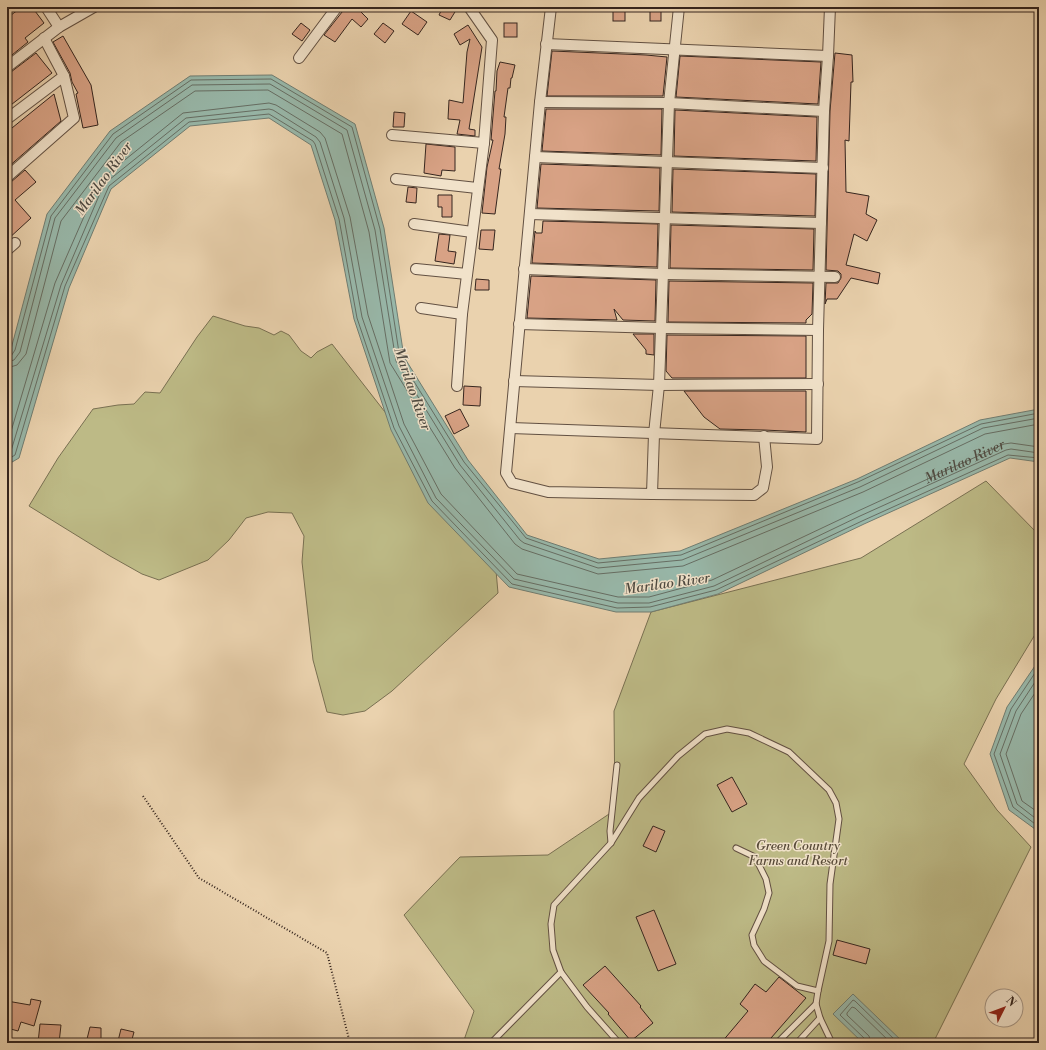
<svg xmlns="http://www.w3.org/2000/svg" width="1046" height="1050" viewBox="0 0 1046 1050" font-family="'Libre Bodoni',serif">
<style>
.green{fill:#bdba86;stroke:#797052}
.water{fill:#98b8aa;stroke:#707d72}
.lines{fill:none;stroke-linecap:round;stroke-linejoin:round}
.shore{stroke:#666e64;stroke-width:1}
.building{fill:#d8a285;stroke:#35251e}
.service-casing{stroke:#625042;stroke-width:7}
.minor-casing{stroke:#625042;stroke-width:12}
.path{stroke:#35251e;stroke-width:2;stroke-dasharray:1 2;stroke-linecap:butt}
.service{stroke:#f1e2ca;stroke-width:5}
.minor{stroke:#f1e2ca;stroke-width:10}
.labels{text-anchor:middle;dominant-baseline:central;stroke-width:3;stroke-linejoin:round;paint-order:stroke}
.park-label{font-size:13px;font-style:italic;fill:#574a38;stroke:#f1e2ca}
.water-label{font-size:14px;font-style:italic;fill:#4e4a41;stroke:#f1e2ca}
</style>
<rect width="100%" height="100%" fill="#ead2ae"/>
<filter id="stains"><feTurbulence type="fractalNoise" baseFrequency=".005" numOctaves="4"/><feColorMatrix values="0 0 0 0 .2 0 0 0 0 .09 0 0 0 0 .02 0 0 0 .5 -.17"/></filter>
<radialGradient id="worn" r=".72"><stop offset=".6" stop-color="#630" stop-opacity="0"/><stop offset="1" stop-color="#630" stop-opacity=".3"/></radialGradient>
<g class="green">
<polygon points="213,316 245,326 259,328 274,335 281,331 289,335 301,351 311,358 317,352 332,344 406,439 495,559 498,593 392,691 365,711 343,715 327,712 313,660 302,562 304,536 292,513 268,512 246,518 229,540 208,560 159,580 142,574 110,556 29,506 58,458 93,409 118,405 134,404 145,392 160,393 197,337"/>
<polygon points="986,481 1039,535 1039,628 996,699 964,764 997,810 1031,847 933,1043 463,1043 474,1011 404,915 460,857 548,855 615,810 614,711 651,612 861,558"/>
</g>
<g class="water">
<polygon points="272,75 355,124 384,228 404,357 468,460 527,535 599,559 680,551 857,479 980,420 1039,409 1039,462 1010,458 864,524 718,594 651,612 616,612 509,587 428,503 391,430 354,319 335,220 311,145 269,118 190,126 111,189 69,288 19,458 7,465 7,356 11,349 47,214 110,131 190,76"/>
<polygon points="1039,660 1039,832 1009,810 990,754 1007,707"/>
<polygon points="853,994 904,1043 863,1043 833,1014"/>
</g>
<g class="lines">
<g class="shore">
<polyline points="7,357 11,356 15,350 51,216 113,134 191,80 271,79 352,127 380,229 400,359 464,462 526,538 598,563 681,555 858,482 981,424 1039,413"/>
<polyline points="7,362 14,360 20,352 55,218 116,138 192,85 270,84 347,130 375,230 396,361 460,465 520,540 524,543 598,568 682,560 860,487 983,428 1039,418"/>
<polyline points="7,368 17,365 26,354 61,221 121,142 195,91 268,90 342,134 369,232 390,363 455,468 515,544 522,549 598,574 683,566 863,492 985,434 1039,424"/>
<path id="s1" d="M7 445 55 283 100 180 183 113 269 103 276 105 320 132 325 138 350 217 368 315 404 424 441 494 517 574 618 597H649L712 580 858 511 1004 444 1011 443 1039 447"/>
<polyline points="7,455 11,451 61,285 104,184 186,118 269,109 273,110 316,137 320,142 344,218 362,317 399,426 436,498 514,579 618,603 649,603 714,586 860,516 1006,450 1011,449 1039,453"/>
<polyline points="7,460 15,455 65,286 109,186 189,122 269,114 313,141 315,144 339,219 357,318 394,428 432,501 512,584 617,608 650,607 716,590 862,521 1008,455 1039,458"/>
<polyline points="1039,667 1011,709 994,754 1013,807 1039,827"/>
<polyline points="1039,676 1016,711 1000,754 1017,804 1039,821"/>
<polyline points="1039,687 1021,714 1006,754 1022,801 1039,813"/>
<polyline points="866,1043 865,1039 840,1015 853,1000 855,1001 898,1043"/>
<polyline points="871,1043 869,1036 847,1015 847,1013 852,1007 855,1008 891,1043"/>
</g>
</g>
<g class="building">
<polygon points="22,7 32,7 44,23 25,38 28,42 7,59 7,18"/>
<polygon points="346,7 363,7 360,11 368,19 361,27 352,19 335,42 324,35"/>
<polygon points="443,7 458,7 450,20 439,15"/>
<rect x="613" y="7" width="12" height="14"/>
<rect x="650" y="7" width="11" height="14"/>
<polygon points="411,11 427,22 418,35 402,24"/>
<polygon points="301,23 310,30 302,41 292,34"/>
<polygon points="383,23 394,31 385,43 374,34"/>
<rect x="504" y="23" width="13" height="14"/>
<polygon points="468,25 482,47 469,129 475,130 475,136 457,134 460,120 448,119 449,100 463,103 467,52 470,39 460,45 454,34"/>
<polygon points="63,36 91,85 98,125 83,128 76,94 78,93 72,82 70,73 53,42"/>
<polygon points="552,51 646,55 667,57 663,96 547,96"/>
<polygon points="36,53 52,73 7,108 7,73 11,72"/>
<polygon points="835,53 852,55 853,82 851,82 849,141 845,140 846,192 869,196 866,214 877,220 867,241 854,234 846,265 880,273 878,284 851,278 837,299 827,299 825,304 826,283 838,283 841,278 841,274 838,271 826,270 830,111"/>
<polygon points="680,56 821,62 818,104 676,97"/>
<polygon points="500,62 515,65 512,78 511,78 510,88 508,88 504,117 506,117 505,134 499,169 501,169 495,214 482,213 487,167 493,140 491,140 495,91 496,91 497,71"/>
<polygon points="54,94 61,121 7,168 7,132"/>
<polygon points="546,109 662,109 661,155 542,151"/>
<polygon points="675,110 817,117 816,161 674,156"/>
<polygon points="394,112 405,113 404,127 393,127"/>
<polygon points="426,144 455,147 455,171 442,170 441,176 424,173"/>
<polygon points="541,164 660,168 659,211 537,208"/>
<polygon points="673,169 816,174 815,216 672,212"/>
<polygon points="25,170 36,182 15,200 31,218 7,240 7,183 11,182"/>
<polygon points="408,187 417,188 416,203 406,202"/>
<polygon points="438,195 452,195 452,217 442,217 442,207 438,207"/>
<polygon points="543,221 658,224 657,267 532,263 535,231 536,233 542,233"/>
<polygon points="671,225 814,229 813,270 670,268"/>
<polygon points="481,230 495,230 493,250 479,249"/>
<polygon points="439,234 450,235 448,251 456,252 454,264 435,261"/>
<polygon points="531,276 656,280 655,321 623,320 614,309 617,320 527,318"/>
<polygon points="476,279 489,280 489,290 475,290"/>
<polygon points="669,281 813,283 812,314 806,320 806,323 668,322"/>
<polygon points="633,334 654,334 654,355 646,354 646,350"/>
<polygon points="667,335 806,336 806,378 672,378 666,371"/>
<polygon points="464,386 481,387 480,406 463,405"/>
<polygon points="684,391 806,391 806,432 764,430 720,429 704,417"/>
<polygon points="460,409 469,426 454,434 445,416"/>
<polygon points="732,777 747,804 732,812 717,785"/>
<polygon points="653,826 665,831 656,852 643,846"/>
<polygon points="654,910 676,964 658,971 636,917"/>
<polygon points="837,940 870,949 866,964 833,955"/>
<polygon points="605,966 641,1006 640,1007 653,1023 631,1041 608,1014 609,1013 583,985"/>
<polygon points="779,977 806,998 771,1038 774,1041 773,1043 721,1043 748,1011 740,1004 755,984 766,992"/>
<polygon points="31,999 41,1001 34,1026 21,1022 18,1031 7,1028 7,1001 30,1005"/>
<polygon points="40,1024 61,1025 59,1043 38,1043"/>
<polygon points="90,1027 101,1028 101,1040 87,1039"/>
<polygon points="121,1029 134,1032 131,1043 118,1041"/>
</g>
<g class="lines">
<g class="service-casing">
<g id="service">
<polyline points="611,843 610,831 617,765"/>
<polyline points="736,848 755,857 766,879 769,893 764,909 752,935 754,945 764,961 797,986 818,991"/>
<polyline points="491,1043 561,972"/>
<polyline points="619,1043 587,1007 561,972 553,950 551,924 554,905 611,843 639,798 678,756 705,734 727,729 749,733 789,752 829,790 836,803 839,819 830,884 829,941 818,991 816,1004 820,1018 832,1043"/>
<polyline points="777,1043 816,1004"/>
<polyline points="797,1043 820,1018"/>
</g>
</g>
<g class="minor-casing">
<g id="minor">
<polyline points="46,7 59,27"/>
<polyline points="551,7 540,102 506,473 512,483 548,492 652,494 654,434 659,385 669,103 679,7"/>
<polyline points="546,44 828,56"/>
<polyline points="299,58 337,7"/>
<polyline points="7,67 59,27 94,7"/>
<polyline points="540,102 669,103 824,111"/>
<polyline points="7,119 64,76"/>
<polyline points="392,135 484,143"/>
<polyline points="535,157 823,168"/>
<polyline points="7,177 74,118 64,76 44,38"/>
<polyline points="396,179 477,188"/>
<polyline points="530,214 821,223"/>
<polyline points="414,224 472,232"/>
<polyline points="7,250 15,243"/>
<polyline points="416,269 467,274"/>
<polyline points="524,269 663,274 835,277"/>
<polyline points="421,308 462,314"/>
<polyline points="519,324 661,328 818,330"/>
<polyline points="514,381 659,385 818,384"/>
<polyline points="457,386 462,314 484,143 492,40 469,7"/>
<polyline points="511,428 817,439 818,330 824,111 828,56 830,7"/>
<polyline points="652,494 754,495 763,488 767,467 764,436"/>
</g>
</g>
<polyline class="path" points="143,796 199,878 327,953 350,1043"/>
<use href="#service" class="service"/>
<use href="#minor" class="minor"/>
</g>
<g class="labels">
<g class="park-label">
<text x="798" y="846">Green Country<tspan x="798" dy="15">Farms and Resort</tspan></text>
</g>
<g class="water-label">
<text transform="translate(104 179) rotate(-54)">Marilao River</text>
<text transform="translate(412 389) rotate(71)">Marilao River</text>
<text stroke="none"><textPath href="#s1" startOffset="1507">Marilao River</textPath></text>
<text transform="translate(667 584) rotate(-8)">Marilao River</text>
</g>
</g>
<rect width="1046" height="1050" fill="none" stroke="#ead2ae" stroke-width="24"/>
<rect x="8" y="8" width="1030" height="1034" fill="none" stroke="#35251e" stroke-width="2"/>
<rect x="12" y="12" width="1022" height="1026" fill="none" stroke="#35251e"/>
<g transform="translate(1004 1008) rotate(48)"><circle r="19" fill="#f1e2ca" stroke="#a69685"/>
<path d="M0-3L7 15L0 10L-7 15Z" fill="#8f2418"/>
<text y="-6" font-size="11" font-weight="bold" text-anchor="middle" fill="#35251e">N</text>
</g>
<rect width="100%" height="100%" filter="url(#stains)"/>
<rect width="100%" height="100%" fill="url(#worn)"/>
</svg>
